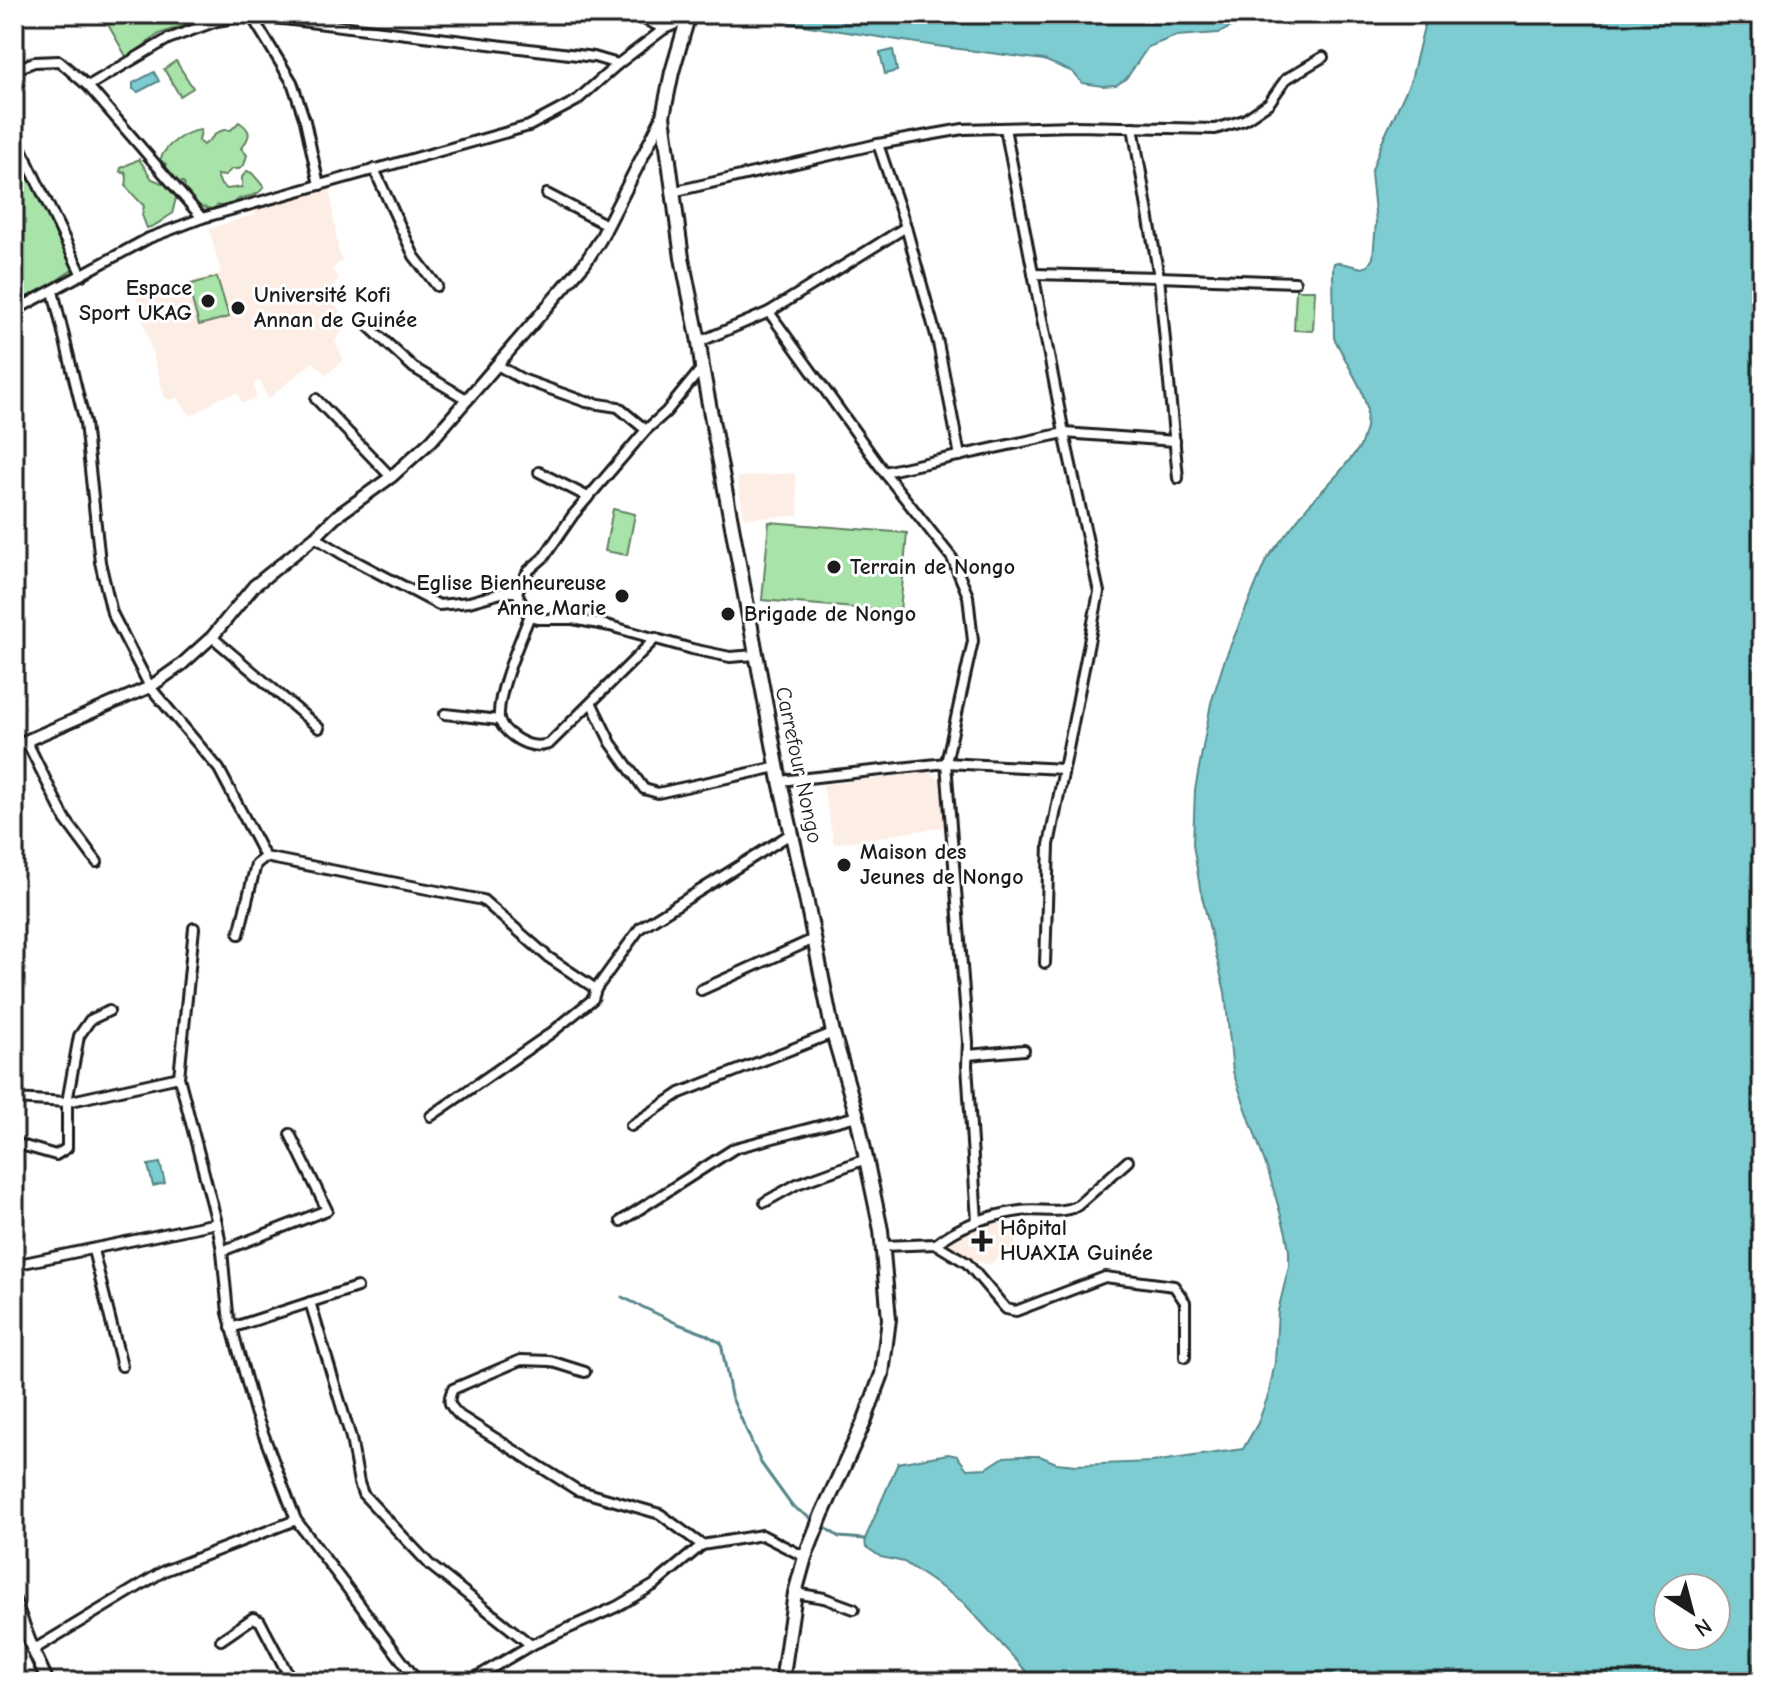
<svg xmlns="http://www.w3.org/2000/svg" width="1776" height="1696" viewBox="0 0 1776 1696" font-family="'Comic Neue',sans-serif">
<style>
.built{fill:#fdeee5}
.green{fill:#a8e3a9;stroke:#628062;stroke-width:2}
.water{fill:#7bccd1;stroke:#558689;stroke-width:2;fill-rule:evenodd}
.lines{fill:none;stroke-linecap:round;stroke-linejoin:round}
.stream{stroke:#558689;stroke-width:3}
.minor-casing{stroke:#1c1c1c;stroke-width:14}
.tertiary-casing{stroke:#1c1c1c;stroke-width:16}
.primary-casing{stroke:#1c1c1c;stroke-width:18}
.minor{stroke:#fff;stroke-width:8}
.tertiary{stroke:#fff;stroke-width:10}
.primary{stroke:#fff;stroke-width:12}
.poi-dot{fill:#1c1c1c;stroke:#fff;stroke-width:3}
.labels{text-anchor:middle;dominant-baseline:central;stroke-width:6;stroke-linejoin:round;paint-order:stroke}
.poi-label{font-size:22px;font-weight:bold;fill:#1c1c1c;stroke:#fff;text-anchor:start}
.street-label{font-size:22px;fill:#1c1c1c;stroke:#fff}
</style>
<rect width="100%" height="100%" fill="#fff"/>
<filter id="ink" filterUnits="userSpaceOnUse"><feTurbulence type="fractalNoise" baseFrequency=".0125" numOctaves="2"/><feDisplacementMap in="SourceGraphic" scale="16" xChannelSelector="R" yChannelSelector="G"/><feConvolveMatrix kernelMatrix="1 2 1 2 8 2 1 2 1" color-interpolation-filters="sRGB"/></filter>
<g filter="url(#ink)">
<g class="built">
<polygon points="330,189 338,250 343,260 332,269 339,279 326,296 349,320 335,342 344,359 327,375 313,362 268,399 260,381 254,384 256,398 242,403 237,393 220,398 191,416 177,398 170,400 165,398 136,296 221,273 209,229 256,214 254,209"/>
<polygon points="795,473 799,516 744,518 737,477"/>
<polygon points="930,772 940,780 944,827 834,844 823,785"/>
<polygon points="1004,1219 1016,1244 989,1265 966,1257 950,1246 949,1239 986,1221"/>
</g>
<g class="green">
<polygon points="102,14 215,14 159,34 127,58"/>
<polygon points="176,61 193,88 180,96 164,69"/>
<path d="M239 122C252 130 251 137 241 148L247 155 244 165 239 169H232L224 176 217 175 221 185 227 189 242 187V177L247 171 252 173 264 187C255 199 250 194 239 199 230 204 237 204 226 206 213 207 224 202 212 209 200 207 185 203 183 189L185 186 183 182 178 183C169 180 166 173 166 164L160 160C165 145 186 131 201 130L199 141 203 145C214 139 215 128 231 130Z"/>
<path d="M139 159 152 179 172 187 177 194 172 214C163 219 157 226 147 228L142 215 144 206 126 187 127 178 125 172 123 173 120 171 121 168Z"/>
<polygon points="23,173 33,184 63,246 74,248 76,257 72,270 47,287 14,304 14,177"/>
<polygon points="217,277 229,317 199,325 188,285"/>
<polygon points="1296,290 1315,290 1313,331 1294,330"/>
<polygon points="613,509 635,514 627,555 605,551"/>
<polygon points="769,522 907,533 900,612 762,600"/>
</g>
<g class="water">
<polygon points="758,14 1256,14 1219,33 1176,36 1148,47 1126,79 1116,85 1103,86 1082,83 1073,72 1044,60 936,46 777,21"/>
<path d="M1427 14H1762V1682H1036L963 1602 904 1562 881 1557 866 1547 865 1539 898 1463 948 1454 957 1456 967 1469 987 1468 1004 1457 1021 1456H1040L1056 1463 1077 1465 1152 1462 1243 1449 1258 1423 1269 1393 1275 1362 1278 1311 1289 1266V1251L1286 1233 1269 1174 1233 1072 1225 992 1200 888 1193 844 1195 790 1211 703 1225 659 1266 560 1308 506 1339 473 1360 447 1366 428 1367 408 1361 389 1334 338 1333 268 1334 263 1337 262 1362 268 1368 266 1373 258 1376 222 1371 173 1382 142 1411 80ZM1668 1588H1716V1636H1668Z"/>
<polygon points="893,50 897,71 885,74 880,53"/>
<polygon points="154,72 159,81 138,92 133,89 133,83"/>
<polygon points="160,1163 165,1183 153,1186 148,1165"/>
</g>
<g class="lines">
<g class="stream">
<polyline points="622,1297 676,1323 705,1334 721,1343 731,1396 761,1463 792,1506 815,1521"/>
<polyline points="821,1525 839,1537 865,1539"/>
</g>
<g class="minor-casing">
<g id="minor">
<polyline points="634,14 664,29"/>
<polyline points="251,15 292,82 305,121 319,185"/>
<polyline points="14,70 34,62 59,61 88,86 202,218"/>
<polyline points="88,86 168,39 217,21 251,15 594,57 618,64"/>
<polyline points="1133,127 1159,277 1178,478"/>
<polyline points="1005,128 1064,433 1099,592 1049,845 1045,963"/>
<polyline points="14,134 82,275"/>
<polyline points="878,144 906,227 938,343 960,456"/>
<polyline points="14,168 27,160"/>
<polyline points="374,169 414,256 437,286"/>
<polyline points="672,192 878,144 963,129 1075,126 1215,129 1244,120 1269,103 1286,79 1323,57"/>
<polyline points="547,194 607,225"/>
<polyline points="1033,274 1159,277 1295,282"/>
<polyline points="53,291 85,423 100,562 112,613 150,687 219,769 265,857 483,900 548,957 596,989"/>
<polyline points="14,311 149,238 202,218 529,126 576,101 618,64 664,29 687,19"/>
<polyline points="769,312 884,472 952,558 968,596 973,641 946,763 968,1042 967,1065 977,1221"/>
<polyline points="364,322 414,368 468,400"/>
<polyline points="699,342 769,312 906,227"/>
<polyline points="497,365 522,379 586,402 618,407 646,430"/>
<polyline points="702,368 666,412 646,430 573,515 544,557 528,571 517,592 525,611 537,619 573,619 610,626 692,649 730,657 756,655"/>
<polyline points="316,399 391,477"/>
<polyline points="539,472 588,497"/>
<polyline points="884,472 1064,433 1175,441"/>
<polyline points="315,537 344,555 439,605 469,602 505,592 517,592"/>
<path d="M530 615C520 641 497 692 499 718 500 726 507 732 514 737 525 745 536 748 549 744L656 638"/>
<polyline points="212,637 319,728"/>
<polyline points="592,704 611,743 644,789 658,793 777,767"/>
<polyline points="445,714 499,720"/>
<polyline points="26,740 65,819 97,862"/>
<polyline points="780,781 946,763 1063,769"/>
<polyline points="194,928 179,1077 217,1223 222,1251 228,1313 255,1412 296,1520 418,1682"/>
<polyline points="239,934 256,864 265,857"/>
<polyline points="701,990 814,939"/>
<polyline points="968,1055 1024,1050"/>
<polyline points="14,1099 67,1102 179,1077"/>
<polyline points="431,1116 551,1033 593,999 596,989 640,928 792,833"/>
<polyline points="631,1126 680,1093 833,1033"/>
<polyline points="14,1143 56,1155 67,1148 67,1102 79,1036 90,1020 109,1011"/>
<polyline points="765,1202 797,1184 866,1159"/>
<polyline points="621,1221 735,1148 857,1116"/>
<path d="M936 1244C959 1226 990 1215 1020 1211 1039 1208 1059 1215 1077 1206L1128 1161"/>
<polyline points="883,1246 936,1244 967,1263 1006,1309 1016,1311 1105,1277 1174,1286 1185,1302 1185,1357"/>
<polyline points="93,1250 122,1366"/>
<polyline points="222,1251 327,1210 290,1134"/>
<polyline points="14,1265 217,1223"/>
<polyline points="310,1302 351,1438 359,1483 363,1494 430,1565 531,1645"/>
<polyline points="231,1328 357,1287"/>
<path d="M585 1372 550 1361 521 1360 453 1389C446 1403 450 1406 460 1416L577 1490 660 1514 702 1545 762 1535 805 1557"/>
<polyline points="795,1593 824,1598 854,1609"/>
<polyline points="221,1640 253,1618 260,1621 292,1682"/>
<polyline points="33,1650 164,1571 296,1520"/>
<polyline points="468,1682 531,1645 616,1607 654,1585 702,1545"/>
</g>
</g>
<g class="tertiary-casing">
<g id="tertiary">
<polyline points="14,746 150,687 181,665 212,637 254,586 315,537 338,515 391,477 432,440 585,263 600,240 663,116"/>
<polyline points="14,1600 33,1650 48,1682"/>
</g>
</g>
<g class="primary-casing">
<polyline id="primary" points="689,14 672,72 663,116 682,258 699,342 702,367 780,781 806,898 833,1033 857,1116 881,1230 889,1319 882,1374 864,1422 822,1514 805,1557 795,1593 782,1682"/>
</g>
<use href="#minor" class="minor"/>
<use href="#tertiary" class="tertiary"/>
<use href="#primary" class="primary"/>
</g>
</g>
<g class="poi-dot">
<circle cx="208" cy="301" r="8"/>
<circle cx="238" cy="308" r="8"/>
<circle cx="834" cy="567" r="8"/>
<circle cx="622" cy="596" r="8"/>
<circle cx="728" cy="614" r="8"/>
<circle cx="844" cy="865" r="8"/>
<path d="M978 1229h8v8h8v8h-8v8h-8v-8h-8v-8h8z"/>
</g>
<g class="labels">
<g class="poi-label">
<text x="192" y="288" text-anchor="end">Espace<tspan x="192" dy="25">Sport UKAG</tspan></text>
<text x="254" y="295">Université Kofi<tspan x="254" dy="25">Annan de Guinée</tspan></text>
<text x="850" y="567">Terrain de Nongo</text>
<text x="606" y="583" text-anchor="end">Eglise Bienheureuse<tspan x="606" dy="25">Anne Marie</tspan></text>
<text x="744" y="614">Brigade de Nongo</text>
<text x="860" y="852">Maison des<tspan x="860" dy="25">Jeunes de Nongo</tspan></text>
<text x="1000" y="1228">Hôpital<tspan x="1000" dy="25">HUAXIA Guinée</tspan></text>
</g>
<g class="street-label">
<text transform="translate(799 765) rotate(78)">Carrefour Nongo</text>
</g>
</g>
<rect width="1776" height="1696" fill="none" stroke="#fff" stroke-width="48"/>
<rect x="24" y="24" width="1728" height="1648" fill="none" stroke="#1c1c1c" stroke-width="3" filter="url(#ink)"/>
<g transform="translate(1692 1612) rotate(144)"><circle r="38" fill="#ffffff" stroke="#a4a4a4" stroke-width="2"/>
<path d="M0-6L14 30L0 20L-14 30Z" fill="#1c1c1c"/>
<text y="-12" font-size="22" font-weight="bold" text-anchor="middle" fill="#1c1c1c">N</text>
</g>
</svg>
